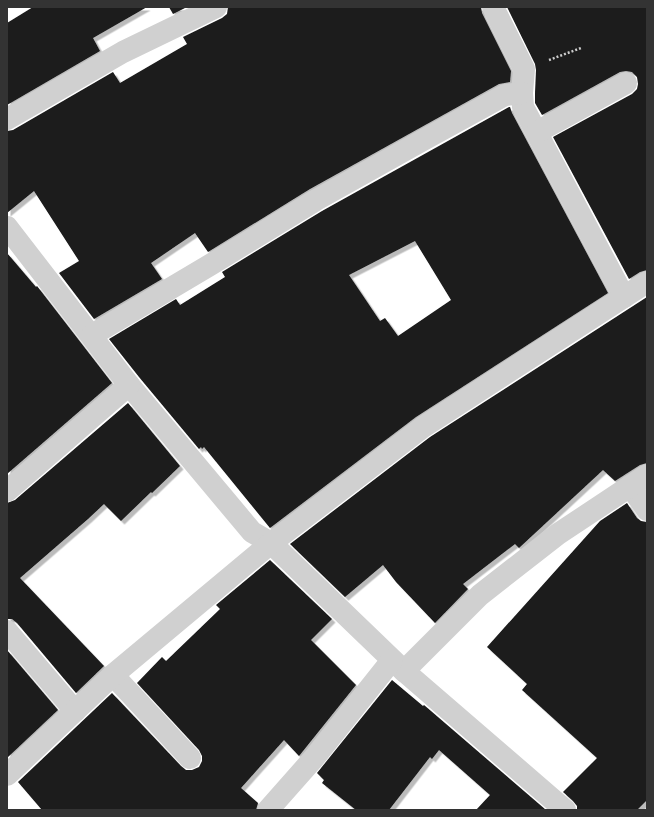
<svg xmlns="http://www.w3.org/2000/svg" width="654" height="817" viewBox="0 0 654 817" font-family="Poppins,sans-serif">
<style>
.building{fill:#1a1a1a;fill-rule:evenodd;filter:url(#shadow)}
.lines{fill:none;stroke-linecap:round;stroke-linejoin:round}
.path{stroke:#cdcdcd;stroke-width:2.5;stroke-dasharray:2 2;stroke-linecap:butt}
.minor{stroke:#d0d0d0;stroke-width:22}
</style>
<defs>
<filter id="shadow"><feDropShadow dx="3.5" dy="3.5" stdDeviation="0" flood-color="#0004"/></filter>
</defs>
<rect width="100%" height="100%" fill="#fff"/>
<g class="building">
<polygon points="33,7 147,7 93,38 100,51 7,105 7,23"/>
<polygon points="169,7 187,7 173,14"/>
<polygon points="228,7 481,7 482,13 511,71 510,82 499,84 310,189 208,252 195,233 151,263 162,279 94,319 59,273 79,261 34,191 7,213 7,131 13,130 113,72 120,83 187,44 183,37 222,18 227,14"/>
<polygon points="507,7 647,7 647,270 640,272 629,279 553,137 632,94 637,89 638,84 637,77 632,72 626,71 620,72 542,115 535,103 535,93 536,70 535,64"/>
<path d="M509 107H510L512 113 608 293 416 417 270 528 204 447 202 449 201 447 199 449 139 377 109 339 176 299 180 305 225 277 222 272 322 211ZM415 241 451 300 398 336 385 318 380 321 349 275Z"/>
<polygon points="7,253 36,287 37,286 112,383 7,474"/>
<polygon points="647,297 647,463 640,465 615,481 603,470 519,548 515,544 463,584 468,589 435,623 396,582 383,565 345,597 290,544 430,437"/>
<polygon points="128,403 180,466 152,493 151,492 121,521 104,504 88,519 20,578 104,666 76,693 17,623 12,619 7,619 7,503 15,500"/>
<polygon points="627,503 637,518 641,521 647,522 647,800 637,810 577,810 577,806 573,801 563,792 597,758 522,690 527,684 487,647 600,521"/>
<polygon points="270,560 332,619 311,640 356,685 299,756 284,740 241,788 258,803 256,810 42,810 18,782 112,693 181,766 186,770 192,770 199,767 202,761 202,756 199,750 137,683 162,657 166,661 220,609 216,605"/>
<polygon points="7,650 58,710 7,758"/>
<polygon points="392,680 423,706 424,705 546,810 476,810 490,795 439,750 432,759 430,757 389,810 356,810 322,783 324,780 317,773"/>
</g>
<g class="lines">
<polyline class="path" points="549,60 581,48"/>
<g class="minor">
<polyline points="493,7 524,69 522,93 523,107 624,297"/>
<polyline points="7,119 123,52 216,7"/>
<polyline points="537,132 626,83"/>
<polyline points="7,227 129,385 252,532 271,543 404,671 565,810"/>
<polyline points="92,335 210,265 316,200 425,139 505,95 522,93"/>
<polyline points="630,486 647,510"/>
<polyline points="7,491 129,385"/>
<polyline points="7,631 75,711"/>
<polyline points="404,671 480,595 558,534 647,475"/>
<polyline points="113,675 190,758"/>
<polyline points="7,775 113,675 271,543 423,427 647,282"/>
<polyline points="268,810 314,758 392,660"/>
</g>
</g>
<rect width="654" height="817" fill="none" stroke="#333333" stroke-width="16"/>
</svg>
